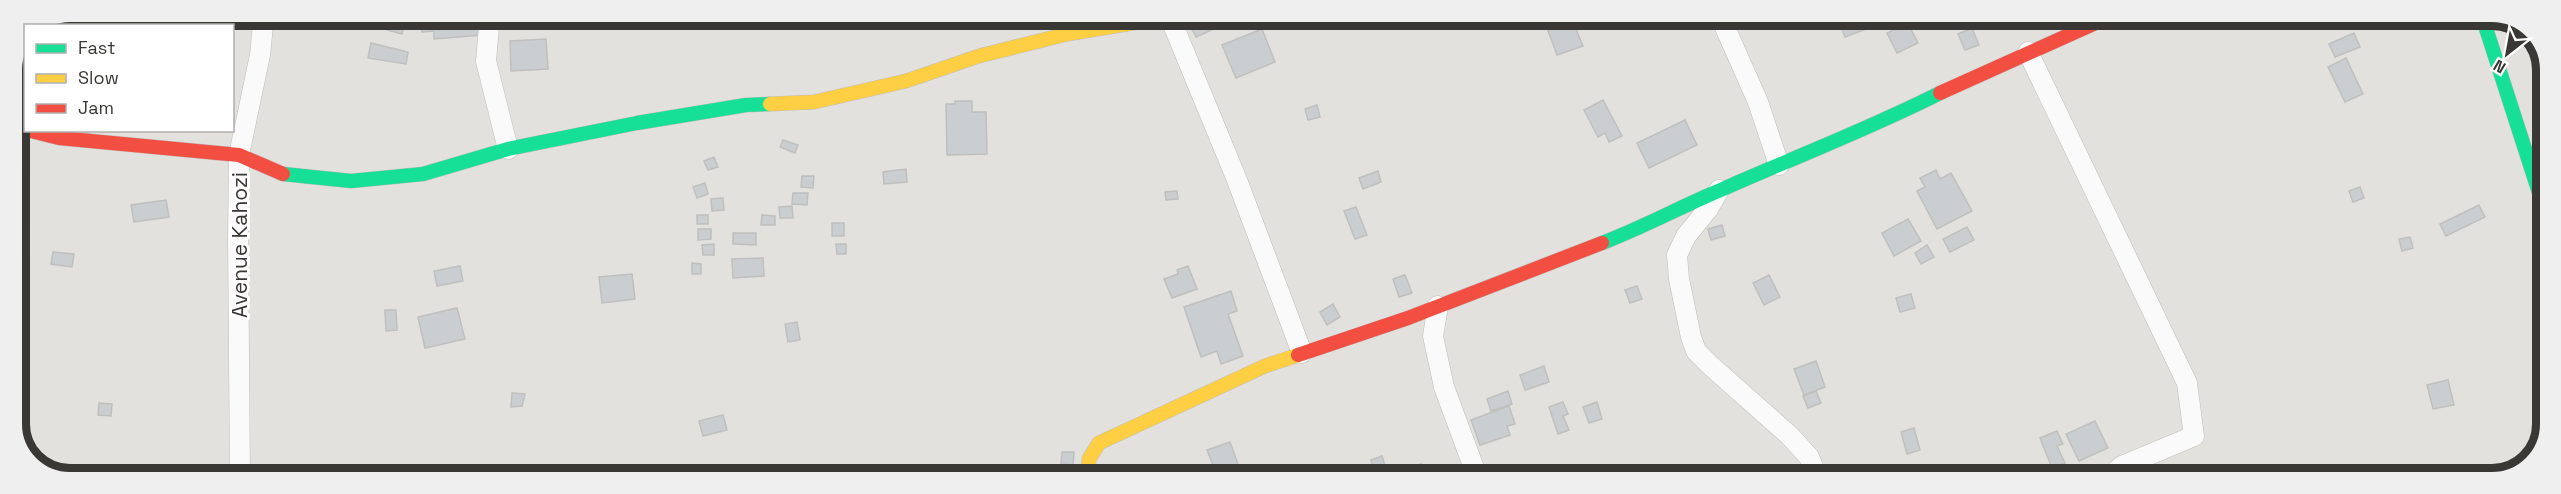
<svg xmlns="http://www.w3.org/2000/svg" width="2561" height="494" viewBox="0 0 2561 494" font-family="'Space Grotesk',sans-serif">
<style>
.building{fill:#cbced1;stroke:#bfbfbe;stroke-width:1.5}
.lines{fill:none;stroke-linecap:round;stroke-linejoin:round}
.street-casing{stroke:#bfbdba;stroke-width:21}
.fast-casing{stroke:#bfbdba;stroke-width:15}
.slow-casing{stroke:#bfbdba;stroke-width:15}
.jam-casing{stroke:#bfbdba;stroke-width:15}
.street{stroke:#fbfafa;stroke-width:20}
.fast{stroke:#16e098;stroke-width:14}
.slow{stroke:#ffcf43;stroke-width:14}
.jam{stroke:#f24e42;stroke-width:14}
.labels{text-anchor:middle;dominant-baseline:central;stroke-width:6;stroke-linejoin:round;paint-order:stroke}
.street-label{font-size:21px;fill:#3a3835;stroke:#fff}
.rim{fill:none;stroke:#3a3835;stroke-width:8}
</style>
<rect width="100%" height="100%" fill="#e3e1dd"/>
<g class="building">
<polygon points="372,15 407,15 402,34 370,25"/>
<polygon points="420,15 480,15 482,35 434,39 434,31 422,32"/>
<polygon points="1189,15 1218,15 1223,25 1196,37 1186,17"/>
<polygon points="1837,16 1876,16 1879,24 1845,37"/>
<polygon points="1566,20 1568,24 1573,22 1583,46 1557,55 1547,28"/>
<polygon points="1908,23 1918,43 1897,53 1887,33"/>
<polygon points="1972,28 1979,45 1965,50 1958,34"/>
<polygon points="1262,29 1275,62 1236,78 1222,45"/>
<polygon points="2354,33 2360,47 2335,57 2329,44"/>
<polygon points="546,39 548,69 511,71 510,41"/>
<polygon points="371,43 408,52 406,64 368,58"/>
<polygon points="2346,58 2363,94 2345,102 2328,67"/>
<polygon points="1603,100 1622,136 1609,142 1605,133 1598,137 1584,110"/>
<polygon points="955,101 972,101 972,112 986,112 987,154 947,155 946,104 955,104"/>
<polygon points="1317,105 1320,117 1308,120 1305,109"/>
<polygon points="1685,120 1697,145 1649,168 1637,143"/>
<polygon points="783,140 798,145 795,153 780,147"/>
<polygon points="714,157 718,167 708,170 704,161"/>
<polygon points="906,169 907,182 884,184 883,172"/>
<polygon points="1936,170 1940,179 1951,173 1972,211 1937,229 1917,191 1925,187 1920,178"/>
<polygon points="1378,171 1381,182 1363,189 1359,178"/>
<polygon points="802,176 814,176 813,188 801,187"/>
<polygon points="705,183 708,194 697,198 693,187"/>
<polygon points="2360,187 2364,198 2353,202 2349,191"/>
<polygon points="1177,191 1178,199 1166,200 1165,192"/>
<polygon points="793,193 808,193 807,205 792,204"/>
<polygon points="723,198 724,210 712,211 711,199"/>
<polygon points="166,200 169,217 134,222 131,205"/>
<polygon points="2479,205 2485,217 2446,236 2440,224"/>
<polygon points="792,206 793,218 780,218 779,207"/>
<polygon points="1356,207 1367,235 1355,239 1344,211"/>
<rect x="697" y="215" width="11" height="9"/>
<polygon points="762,215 775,216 775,225 761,225"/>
<polygon points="1908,219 1921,241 1894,256 1882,233"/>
<rect x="832" y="223" width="12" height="13"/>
<polygon points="1722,225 1725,236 1711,240 1708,229"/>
<polygon points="1967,227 1974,240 1950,252 1943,239"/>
<polygon points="698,229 711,229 711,239 698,240"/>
<polygon points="733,233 756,233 756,245 733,244"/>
<polygon points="2410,237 2413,248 2402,251 2399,239"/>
<polygon points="714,244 714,255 703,255 702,245"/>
<polygon points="836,244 846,244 846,254 837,254"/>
<polygon points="1927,245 1934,257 1921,264 1915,253"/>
<polygon points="53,252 74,254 72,267 51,264"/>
<polygon points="763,258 764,276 733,278 732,259"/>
<polygon points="692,263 701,264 701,274 692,274"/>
<polygon points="460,266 463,281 437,286 434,271"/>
<polygon points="1188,266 1197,289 1172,298 1164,279 1178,274 1177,270"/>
<polygon points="632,274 635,299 602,303 599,277"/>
<polygon points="1405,275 1412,293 1399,297 1393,279"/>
<polygon points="1769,275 1780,297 1764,305 1753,283"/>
<polygon points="1637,286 1642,299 1630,303 1625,290"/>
<polygon points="1231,291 1237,311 1228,314 1243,356 1221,364 1217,351 1201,357 1184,307"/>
<polygon points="1911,294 1915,308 1900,312 1896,298"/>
<polygon points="1333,304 1340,317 1327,325 1320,312"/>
<polygon points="457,308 465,339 425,348 418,317"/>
<polygon points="385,310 396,310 397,330 386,331"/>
<polygon points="797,322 800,340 788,342 785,324"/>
<polygon points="1816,361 1825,387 1804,395 1794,369"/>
<polygon points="1544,366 1549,382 1525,390 1520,375"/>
<polygon points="2448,380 2454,405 2433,409 2427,385"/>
<polygon points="1508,391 1512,404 1491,411 1487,399"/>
<polygon points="1816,391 1821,403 1808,408 1803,396"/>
<polygon points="512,393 525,394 522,406 511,407"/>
<polygon points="1563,402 1568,414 1563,416 1569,430 1558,434 1549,407"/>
<polygon points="1597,402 1602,419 1589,423 1583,407"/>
<polygon points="99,403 112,404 111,416 98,415"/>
<polygon points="1509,406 1515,424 1507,426 1510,435 1480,445 1471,420"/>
<polygon points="723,415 727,430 703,436 699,421"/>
<polygon points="2095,421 2108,448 2079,461 2066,434"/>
<polygon points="1914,428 1920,450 1907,454 1901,432"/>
<polygon points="2057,431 2063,444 2057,446 2065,463 2052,468 2040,438"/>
<polygon points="1230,442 1239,467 1232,469 1236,478 1218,478 1207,450"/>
<polygon points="1062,452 1074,452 1073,465 1061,464"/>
<polygon points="1382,456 1388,475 1377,479 1371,460"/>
<polygon points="1421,464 1425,479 1393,479 1391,473"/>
<polygon points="1538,468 1540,479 1526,479 1525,469"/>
<polygon points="2089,468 2093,479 2062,479"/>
<polygon points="1311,471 1313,479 1286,479"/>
</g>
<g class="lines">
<g class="street-casing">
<g id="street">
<polyline points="490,15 486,61 508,149"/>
<polyline points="1169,15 1237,180 1302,353"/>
<polyline points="1720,16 1758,102 1779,165"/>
<polyline points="2028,52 2187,383 2194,436 2122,466 2106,479"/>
<polyline points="1719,190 1708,209 1686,236 1677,255 1679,279 1691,337 1696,351 1711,366 1790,436 1809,457 1818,479"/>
<polyline points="1438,306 1433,336 1444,387 1478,479"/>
<polyline points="240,478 238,238 239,155 260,55 264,15"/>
</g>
</g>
<g class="fast-casing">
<g id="fast">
<polyline points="2482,16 2545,211"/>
<polyline points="283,174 351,181 423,174 508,149 637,123 746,105 770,104"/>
<path d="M1602 243C1644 227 1682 206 1723 189 1795 157 1869 129 1940 93"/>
</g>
</g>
<g class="slow-casing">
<g id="slow">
<polyline points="770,104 814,102 906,81 979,56 1067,34 1169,17"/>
<polyline points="1088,478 1089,459 1099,443 1265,366 1298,355"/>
</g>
</g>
<g class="jam-casing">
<g id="jam">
<polyline points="1940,93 2111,16"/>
<polyline points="27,130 59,138 239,155 283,174"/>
<polyline points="1298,355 1408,318 1602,243"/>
</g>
</g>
<use href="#street" class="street"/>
<use href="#fast" class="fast"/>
<use href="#slow" class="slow"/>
<use href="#jam" class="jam"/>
</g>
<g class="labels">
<g class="street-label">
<text transform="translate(239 245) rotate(-90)">Avenue Kahozi</text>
</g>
</g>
<path d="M0 0H2561V494H0ZM70 26H2492A44 44 0 0 1 2536 70V424A44 44 0 0 1 2492 468H70A44 44 0 0 1 26 424V70A44 44 0 0 1 70 26Z" fill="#efefef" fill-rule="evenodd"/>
<path class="rim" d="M70 26H2492A44 44 0 0 1 2536 70V424A44 44 0 0 1 2492 468H70A44 44 0 0 1 26 424V70A44 44 0 0 1 70 26Z"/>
<rect x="24" y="24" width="210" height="108" fill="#ffffff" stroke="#b0afae" stroke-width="1.5"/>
<rect x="36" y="44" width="30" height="9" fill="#16e098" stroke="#b0afae" stroke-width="1.5"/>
<text x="78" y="54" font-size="18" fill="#3a3835">Fast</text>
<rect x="36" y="74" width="30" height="9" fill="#ffcf43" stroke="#b0afae" stroke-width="1.5"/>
<text x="78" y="84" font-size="18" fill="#3a3835">Slow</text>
<rect x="36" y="104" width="30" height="9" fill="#f24e42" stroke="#b0afae" stroke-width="1.5"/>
<text x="78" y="114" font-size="18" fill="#3a3835">Jam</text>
<g transform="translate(2507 54) rotate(211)" stroke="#ffffff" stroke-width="4.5" paint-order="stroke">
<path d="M0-4.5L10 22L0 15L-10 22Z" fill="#3a3835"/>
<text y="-9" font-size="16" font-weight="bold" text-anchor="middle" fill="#3a3835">N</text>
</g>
</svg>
